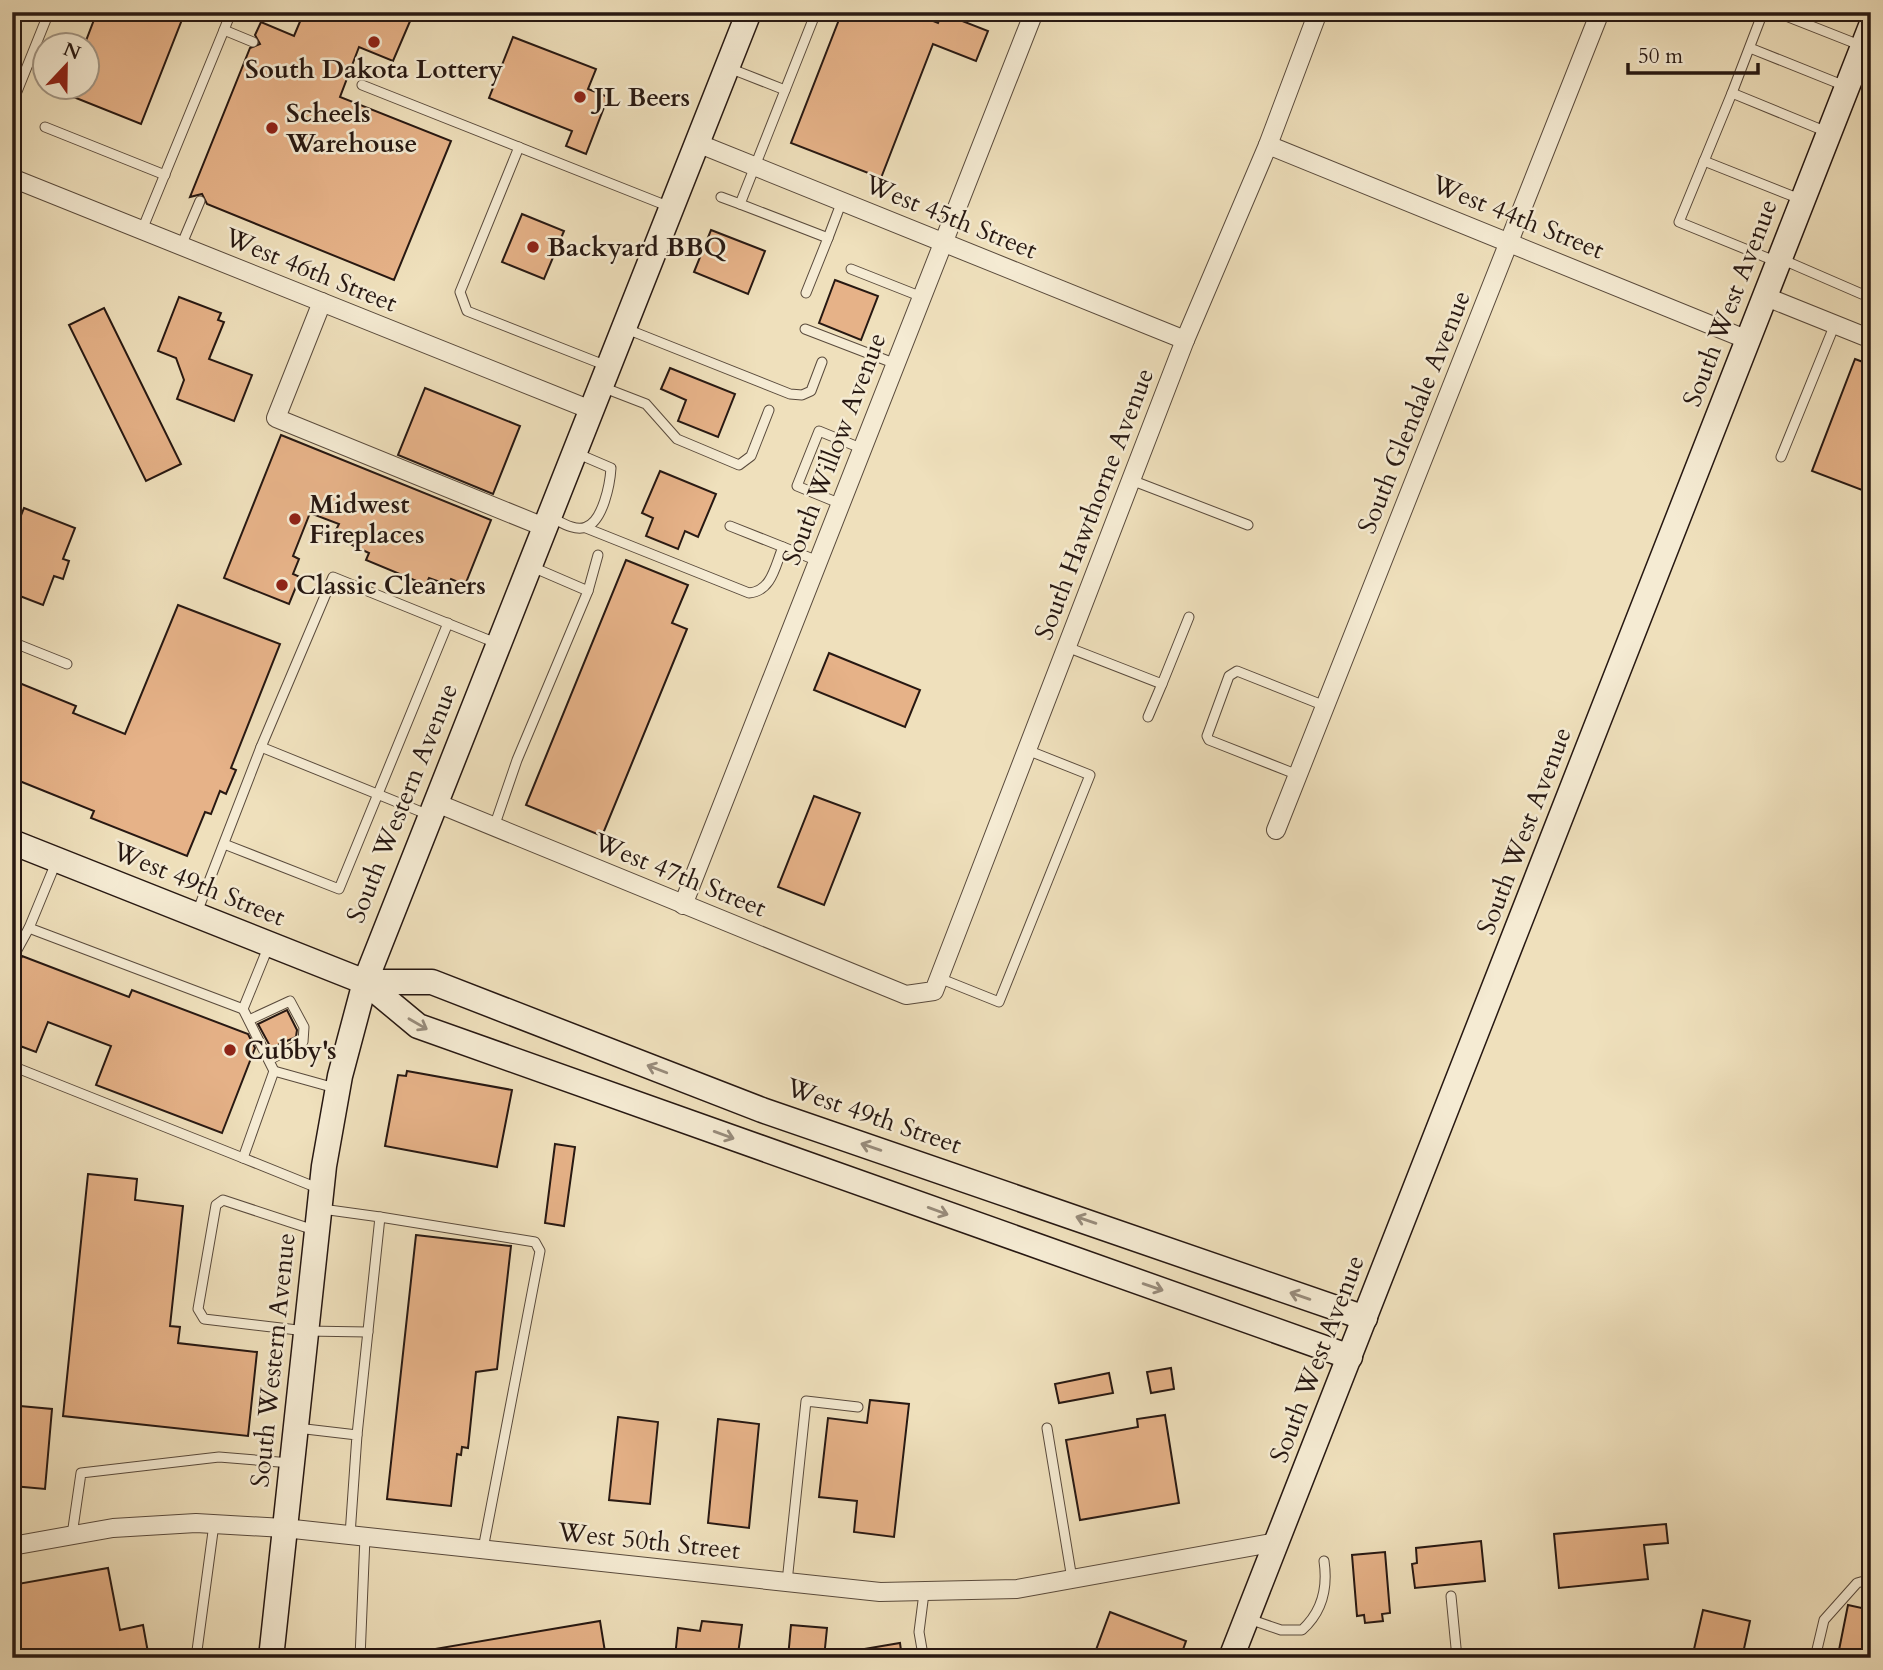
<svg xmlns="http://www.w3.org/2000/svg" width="1883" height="1670" viewBox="0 0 1883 1670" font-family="Cardo,serif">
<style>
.building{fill:#e6b288;stroke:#271812;stroke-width:2}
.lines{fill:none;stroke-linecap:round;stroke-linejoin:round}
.lane-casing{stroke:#594a3c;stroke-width:11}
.street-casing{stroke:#594a3c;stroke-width:20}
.secondary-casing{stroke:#271812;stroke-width:27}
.lane{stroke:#f5ebd3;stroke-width:9}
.street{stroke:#f5ebd3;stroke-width:18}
.secondary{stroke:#f5ebd3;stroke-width:24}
.oneway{stroke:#988c7c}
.poi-dot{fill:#8f2418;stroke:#f5ebd3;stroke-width:2.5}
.labels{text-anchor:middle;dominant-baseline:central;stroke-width:5;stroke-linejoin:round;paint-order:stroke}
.poi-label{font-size:26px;font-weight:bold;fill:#271812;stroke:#f5ebd3;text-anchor:start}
.street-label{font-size:26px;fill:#271812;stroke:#f5ebd3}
</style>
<rect width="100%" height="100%" fill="#efe0bc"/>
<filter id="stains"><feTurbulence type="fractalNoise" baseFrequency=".00286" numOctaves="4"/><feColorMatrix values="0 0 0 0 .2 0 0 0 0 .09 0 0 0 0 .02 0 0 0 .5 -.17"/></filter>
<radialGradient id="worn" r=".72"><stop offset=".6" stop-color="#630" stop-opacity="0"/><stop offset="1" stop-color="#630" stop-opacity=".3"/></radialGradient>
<g class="building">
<polygon points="97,12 185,12 141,124 51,88 88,88 88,46 84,46"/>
<polygon points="304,12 414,12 393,61 359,47 340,97 451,141 394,280 207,204 202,194 190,197 250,48 260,44 255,35 261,22 294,36"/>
<polygon points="842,12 911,12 938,23 942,13 988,31 976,61 933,44 881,178 791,143"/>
<polygon points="513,37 596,69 588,89 608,97 586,154 566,146 572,131 489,98"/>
<polygon points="522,214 564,231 544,279 502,262"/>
<polygon points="711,230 765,251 748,294 694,272"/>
<polygon points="835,280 878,296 861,340 819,323"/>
<polygon points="179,297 221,313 218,320 224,322 209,359 252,375 234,421 177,399 184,380 176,358 158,351"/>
<polygon points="104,308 181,464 146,481 69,325"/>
<polygon points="1855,359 1871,365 1871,466 1862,490 1812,471"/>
<polygon points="670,368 735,394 718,437 678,421 686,400 661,389"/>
<polygon points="425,388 520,426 493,494 398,455"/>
<polygon points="281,435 491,520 465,585 451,579 448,585 429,578 426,585 366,560 369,553 352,545 354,540 335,532 339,524 310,513 293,556 299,559 293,574 300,577 289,604 224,578"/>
<polygon points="660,471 716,494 698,537 685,531 678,549 646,536 653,518 642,513"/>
<polygon points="24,508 75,528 63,559 69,561 63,579 54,576 43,605 12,593 12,538"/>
<polygon points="626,560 688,585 672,623 687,629 602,836 526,805"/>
<polygon points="178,605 280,644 231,768 236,770 226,794 220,791 211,814 205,812 187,856 91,818 94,811 12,778 12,680 76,706 73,713 125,734"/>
<polygon points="829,653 920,690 905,727 814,690"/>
<polygon points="814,796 860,813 824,905 778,887"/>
<polygon points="22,956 129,997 132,990 248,1034 255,1048 222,1133 96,1085 111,1046 48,1022 36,1052 12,1043 12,980"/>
<polygon points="287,1010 297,1030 296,1037 271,1048 258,1024"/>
<polygon points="407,1071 512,1090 497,1167 385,1146 398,1075 406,1076"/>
<polygon points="555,1144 575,1147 564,1226 545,1223"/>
<polygon points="88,1174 137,1179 135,1200 183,1206 170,1326 180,1327 178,1343 257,1352 248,1436 63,1416"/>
<polygon points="416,1235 511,1246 497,1369 476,1372 468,1448 462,1447 461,1455 457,1454 451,1506 387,1499"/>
<polygon points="1171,1368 1174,1389 1151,1393 1147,1372"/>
<polygon points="1109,1373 1113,1393 1059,1403 1055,1384"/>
<polygon points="870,1400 909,1404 894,1537 854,1532 857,1501 819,1497 828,1418 867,1423"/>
<polygon points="20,1406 52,1409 45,1489 13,1486"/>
<polygon points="1165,1415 1179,1503 1080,1520 1066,1440 1138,1427 1137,1419"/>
<polygon points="618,1417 658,1422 650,1504 609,1500"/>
<polygon points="718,1419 759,1424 749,1528 708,1523"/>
<polygon points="1666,1524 1668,1543 1644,1545 1648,1579 1559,1588 1554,1534"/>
<polygon points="1481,1541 1485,1581 1415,1588 1412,1564 1417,1563 1416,1548"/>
<polygon points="1385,1552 1390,1613 1382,1614 1383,1621 1365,1623 1364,1615 1357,1616 1352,1555"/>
<polygon points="108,1568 120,1630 143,1625 149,1658 12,1658 12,1585"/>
<polygon points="1848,1605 1871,1610 1871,1657 1839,1650"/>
<polygon points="1703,1610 1750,1621 1742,1658 1692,1658"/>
<polygon points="1110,1612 1186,1641 1180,1658 1093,1658"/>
<polygon points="600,1621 606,1658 430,1658 429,1650"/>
<polygon points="702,1621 742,1625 738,1654 696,1649 695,1658 675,1658 678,1628 700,1631"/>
<polygon points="791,1625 827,1628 824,1658 788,1658"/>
<polygon points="900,1643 902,1658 859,1658 858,1650"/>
</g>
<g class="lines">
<g class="lane-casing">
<g id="lane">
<polyline points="1776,12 1862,46"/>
<polyline points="224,30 231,12"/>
<polyline points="1750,48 1845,86"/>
<polyline points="729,68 785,90"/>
<polyline points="362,85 670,207"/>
<polyline points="1732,93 1763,12"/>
<polyline points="12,104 49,12"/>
<polyline points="45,127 165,175"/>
<polyline points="519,147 460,292 467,311 607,366"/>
<polyline points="1704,161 1800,199"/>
<polyline points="721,197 740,204 816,12"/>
<polyline points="740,204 828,238 806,293"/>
<polyline points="142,230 224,30 253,42"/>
<polyline points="828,238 842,201"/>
<polyline points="181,246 200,201"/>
<polyline points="1781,259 1871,298"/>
<polyline points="1775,261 1679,222 1732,93 1827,132"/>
<polyline points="851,269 922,297"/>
<polyline points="624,328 790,394 802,395 811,391 822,362"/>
<polyline points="805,329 896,364"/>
<polyline points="602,387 646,404 677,439 739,465 751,456 769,410"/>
<polyline points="1781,457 1835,324"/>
<polyline points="1131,480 1248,525"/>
<polyline points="841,504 797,486 819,431 863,449"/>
<path d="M550 517C559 521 575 532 586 527 603 521 610 484 611 468L576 453"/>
<polyline points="730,526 783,547"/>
<path d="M586 528 749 593C772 591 775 566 783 547L818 561"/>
<polyline points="530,566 588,591 598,555"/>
<polyline points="12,642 67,664"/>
<polyline points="1067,647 1162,684 1189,617"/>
<polyline points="1148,717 1162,684"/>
<polyline points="1298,775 1209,740 1207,736 1229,676 1237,671 1325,706"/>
<polyline points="429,815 261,747 333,577 496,643"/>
<polyline points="494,827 517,760 588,591"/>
<polyline points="224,844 339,889 448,623"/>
<polyline points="57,860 29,928 243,1009"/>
<polyline points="196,915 261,747"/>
<polyline points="269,945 243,1009 274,1071"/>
<polyline points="12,959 29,928"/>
<polyline points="939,978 999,1002 1090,775 1027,750"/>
<polyline points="249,1020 290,1001 304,1027 303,1042 269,1060"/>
<polyline points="12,1066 243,1158"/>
<polyline points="320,1189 243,1158 274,1071 335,1088"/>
<polyline points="322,1209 380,1217 357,1435"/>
<polyline points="380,1217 535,1242 540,1251 483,1549"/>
<polyline points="314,1230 223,1200 216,1205 198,1309 204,1319 306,1331 368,1332"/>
<polyline points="297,1428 357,1435 350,1535"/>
<polyline points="1047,1428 1072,1579"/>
<polyline points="72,1535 81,1473 219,1457 291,1463"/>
<polyline points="787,1582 806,1401 858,1407"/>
<polyline points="924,1593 919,1632 923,1655 988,1658"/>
<polyline points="1451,1596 1457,1658"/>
<path d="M1249 1619 1281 1630H1302C1322 1612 1328 1588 1324 1561"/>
<polyline points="196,1658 214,1524"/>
<polyline points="360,1658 365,1537"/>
<polyline points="1815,1658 1824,1620 1857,1583 1871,1579"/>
</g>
</g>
<g class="street-casing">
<g id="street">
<polyline points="697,143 1185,340"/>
<polyline points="1268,145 1748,340"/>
<polyline points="12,178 591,410"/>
<polyline points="1764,296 1871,339"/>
<polyline points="322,302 276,418 544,527"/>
<polyline points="434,802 906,995 934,991 1185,340 1268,145 1318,12"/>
<polyline points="1276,830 1600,12"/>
<polyline points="683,905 1034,12"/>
<polyline points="12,1546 113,1528 196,1523 284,1528 880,1592 1017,1589 1277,1542"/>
</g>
</g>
<g class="secondary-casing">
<g id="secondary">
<polyline points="12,842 365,982 418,1026 1350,1357"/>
<polyline points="365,982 432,982 762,1110 1365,1318"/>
<polyline points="271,1658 324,1166 340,1076 365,982 749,12"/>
<polyline points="1231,1658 1871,26"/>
</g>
</g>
<use href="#lane" class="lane"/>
<use href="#street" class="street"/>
<use href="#secondary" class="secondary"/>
</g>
<defs><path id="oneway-shaft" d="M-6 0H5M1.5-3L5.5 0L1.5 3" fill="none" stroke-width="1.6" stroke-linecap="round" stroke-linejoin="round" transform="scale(1.75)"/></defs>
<g class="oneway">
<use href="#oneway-shaft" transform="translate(418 1024) rotate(30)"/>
<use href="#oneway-shaft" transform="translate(657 1069) rotate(-159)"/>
<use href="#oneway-shaft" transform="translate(724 1135) rotate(20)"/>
<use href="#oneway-shaft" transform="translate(871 1147) rotate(-161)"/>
<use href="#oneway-shaft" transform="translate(938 1211) rotate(20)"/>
<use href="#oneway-shaft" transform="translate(1086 1220) rotate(-161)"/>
<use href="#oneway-shaft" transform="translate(1153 1287) rotate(19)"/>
<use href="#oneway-shaft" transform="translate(1300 1296) rotate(-161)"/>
</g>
<g class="poi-dot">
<circle cx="374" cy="42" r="7"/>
<circle cx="580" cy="97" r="7"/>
<circle cx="272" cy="128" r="7"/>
<circle cx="533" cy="247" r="7"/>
<circle cx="295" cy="519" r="7"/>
<circle cx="282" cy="585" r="7"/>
<circle cx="230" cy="1050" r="7"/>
</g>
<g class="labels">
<g class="poi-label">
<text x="374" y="69" text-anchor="middle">South Dakota Lottery</text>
<text x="594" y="97">JL Beers</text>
<text x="286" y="113">Scheels<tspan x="286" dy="30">Warehouse</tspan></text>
<text x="547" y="247">Backyard BBQ</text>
<text x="309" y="504">Midwest<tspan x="309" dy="30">Fireplaces</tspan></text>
<text x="296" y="585">Classic Cleaners</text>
<text x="244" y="1050">Cubby's</text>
</g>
<g class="street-label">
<text transform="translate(951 217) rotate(22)">West 45th Street</text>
<text transform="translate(1518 217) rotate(22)">West 44th Street</text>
<text transform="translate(311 270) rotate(22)">West 46th Street</text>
<text transform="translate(1730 303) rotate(-69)">South West Avenue</text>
<text transform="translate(1414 412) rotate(-68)">South Glendale Avenue</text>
<text transform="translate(834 449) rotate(-69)">South Willow Avenue</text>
<text transform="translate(1094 504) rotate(-69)">South Hawthorne Avenue</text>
<text transform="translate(402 803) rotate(-68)">South Western Avenue</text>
<text transform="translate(1524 831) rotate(-69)">South West Avenue</text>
<text transform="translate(680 875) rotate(22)">West 47th Street</text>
<text transform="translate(199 884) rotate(22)">West 49th Street</text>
<text transform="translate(874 1116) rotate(19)">West 49th Street</text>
<text transform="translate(1317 1359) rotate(-69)">South West Avenue</text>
<text transform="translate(273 1360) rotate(-84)">South Western Avenue</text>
<text transform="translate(649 1541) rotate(6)">West 50th Street</text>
</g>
</g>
<rect width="1883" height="1670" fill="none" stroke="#efe0bc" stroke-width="42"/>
<rect x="14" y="14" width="1855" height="1642" fill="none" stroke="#271812" stroke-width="3.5"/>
<rect x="21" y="21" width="1841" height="1628" fill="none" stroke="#271812" stroke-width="2"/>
<g transform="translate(66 66) rotate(22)"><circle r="33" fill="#f5ebd3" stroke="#a39786" stroke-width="2"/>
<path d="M0-5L12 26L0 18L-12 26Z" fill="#8f2418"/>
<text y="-10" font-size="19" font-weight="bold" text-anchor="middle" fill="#271812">N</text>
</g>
<path d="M1628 63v10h130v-10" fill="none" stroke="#271812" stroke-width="3.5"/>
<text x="1638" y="63" font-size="21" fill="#271812" stroke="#f5ebd3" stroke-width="5" paint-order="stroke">50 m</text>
<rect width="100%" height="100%" filter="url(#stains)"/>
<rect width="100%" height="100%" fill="url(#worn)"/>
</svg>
